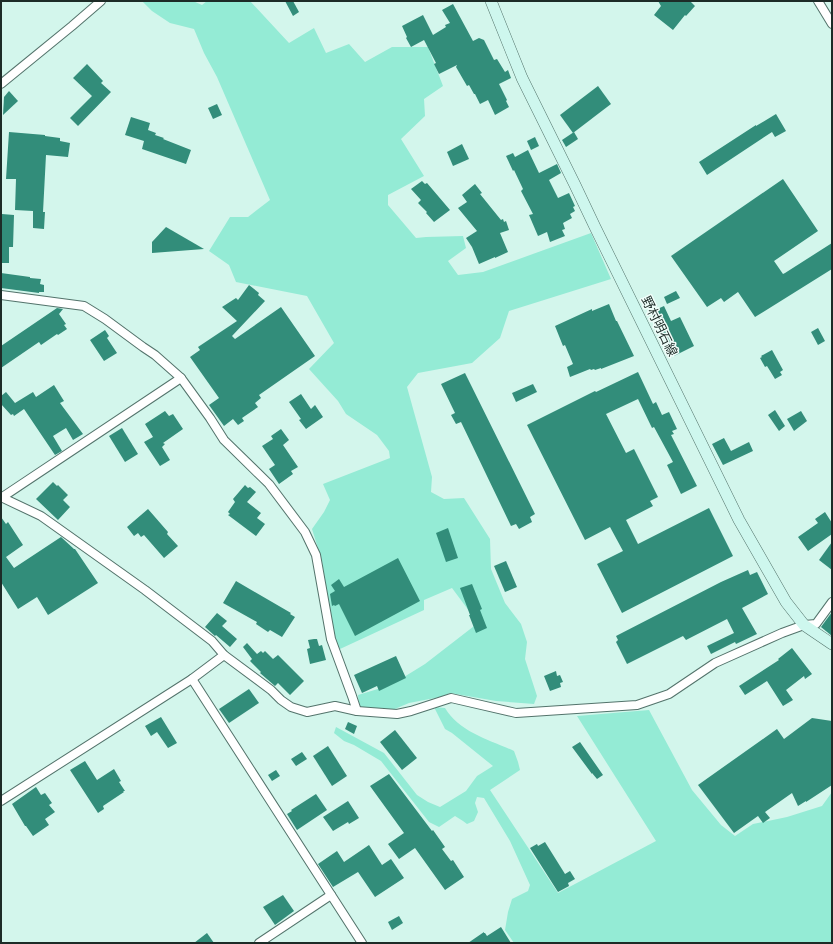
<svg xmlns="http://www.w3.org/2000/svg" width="833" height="944" viewBox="0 0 833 944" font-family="Manrope,'Noto Sans JP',sans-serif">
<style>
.green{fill:#94ebd5}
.building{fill:#328d7a}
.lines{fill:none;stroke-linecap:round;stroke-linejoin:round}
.street-casing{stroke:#53736b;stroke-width:10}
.secondary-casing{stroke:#53736b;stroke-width:12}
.street{stroke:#fff;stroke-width:8}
.secondary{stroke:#cef7ee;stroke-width:11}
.labels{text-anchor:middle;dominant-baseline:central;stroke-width:3;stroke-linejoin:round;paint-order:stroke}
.street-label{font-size:13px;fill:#1d2b27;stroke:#f0fefa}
</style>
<rect width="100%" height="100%" fill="#d3f6ec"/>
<g class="green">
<polygon points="142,1 193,1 202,5 207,1 250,1 289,43 314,28 326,53 349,44 365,62 392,47 428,47 443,86 424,99 425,116 401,139 424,176 388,195 388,205 416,238 426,237 463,236 466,248 448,261 458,275 483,272 591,233 611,279 509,311 500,338 472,363 418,373 407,387 432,477 431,492 444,499 464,498 490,539 491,569 505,603 521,624 527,642 525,659 537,696 534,704 496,701 450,693 440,697 409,703 390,711 359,709 358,695 391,685 425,664 478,623 452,588 424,600 424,610 340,649 334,640 322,561 312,529 324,512 330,500 323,484 390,458 389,451 377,435 346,414 338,401 309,369 334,343 307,296 236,282 229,265 209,251 230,217 248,217 270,200 217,77 204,53 194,29 170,23 152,11"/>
<path d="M434 707 445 708C459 732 490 740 514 751L518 762 520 770 490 790 558 893 656 841 577 716 649 710 692 790 721 825 735 836 753 824 787 817 822 806 832 792V943H514L505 930 508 912 512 899 528 891 530 885 510 841 484 798 477 797 475 803 478 812 474 821 467 824 463 821 455 816 439 827 429 822 381 761 354 745 344 741 334 733 336 727 384 753 417 795 428 802 440 807 466 791 477 776 493 766 452 733 445 729Z"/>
</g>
<g class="building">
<polygon points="285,1 293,1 299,12 293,16"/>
<polygon points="658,1 690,1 695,6 686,16 685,15 673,30 654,15 661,6"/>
<polygon points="453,4 473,41 479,38 484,40 494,60 497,59 505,72 508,70 511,78 499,84 507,100 506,101 509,107 495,115 488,100 480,104 475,94 474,94 469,85 467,86 456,67 457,65 439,74 434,64 436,63 424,40 411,47 406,38 407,37 402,26 423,15 433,35 446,27 445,25 450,23 442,10"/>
<polygon points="87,64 103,81 101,83 111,92 78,126 70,118 92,96 73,78"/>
<polygon points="598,86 611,104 573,133 560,115"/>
<polygon points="9,91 18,101 3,115 4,97"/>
<polygon points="217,104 222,115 213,119 208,108"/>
<polygon points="776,114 786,131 775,137 772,132 707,175 699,162 756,125 756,126"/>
<polygon points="131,117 150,123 148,130 156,133 155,135 164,138 163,139 191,150 186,164 142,149 144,141 125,135"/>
<polygon points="9,132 45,135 45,136 60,138 60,141 70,143 68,157 46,155 43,212 45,212 44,229 33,228 33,211 15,210 16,179 6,179"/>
<polygon points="574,132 578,139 566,147 562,140"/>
<polygon points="535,137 539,146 531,150 527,141"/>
<polygon points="462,144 469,159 453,166 447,152"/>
<polygon points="528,150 539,173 557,164 561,173 549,180 558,198 569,193 575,206 573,207 575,211 570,214 572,218 563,223 565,229 562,230 565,236 550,242 547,232 538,236 529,215 533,214 521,191 523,189 514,170 513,171 506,156 513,153 515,157"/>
<polygon points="783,179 818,231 774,261 783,274 785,273 832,243 832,269 755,317 738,292 724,302 721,298 707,307 671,256"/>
<polygon points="422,181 425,184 427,183 450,210 434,222 426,213 427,212 418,203 421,200 411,189"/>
<polygon points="475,184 482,193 480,194 501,220 503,219 504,222 506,221 509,230 500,233 508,252 495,258 495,257 479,264 472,247 466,238 477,231 458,208 467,202 462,195"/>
<polygon points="2,214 14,215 13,247 9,247 9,263 1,263"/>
<polygon points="166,227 204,249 152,253 152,242"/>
<polygon points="1,273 30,277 30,278 41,279 40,284 44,285 44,292 39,292 39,293 1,288"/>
<polygon points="249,285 259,293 258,295 265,301 232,336 235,339 281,307 315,356 259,395 261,398 255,403 258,407 242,418 244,421 238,425 233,419 224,426 209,405 219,398 190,357 200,350 198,347 237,321 222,307 236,298 238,300"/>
<polygon points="676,291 680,298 667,304 664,297"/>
<polygon points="609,304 616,321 617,321 634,356 601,369 601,368 595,370 594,369 591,370 590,369 570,377 567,367 573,364 565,345 563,346 555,326 592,309 592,311"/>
<polygon points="664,306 671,321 680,317 694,346 674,356 653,311"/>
<polygon points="57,308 63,309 59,314 66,324 64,325 67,329 58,335 57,334 41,345 39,342 1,368 1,346"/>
<polygon points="818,328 825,341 818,345 811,332"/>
<polygon points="105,330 109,336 107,338 117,353 104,361 90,340"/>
<polygon points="772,350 783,370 780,372 782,375 775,379 767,366 765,367 760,358 762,357 761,356"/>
<polygon points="638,372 653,404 656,402 662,415 669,412 677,429 672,431 674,434 671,435 697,486 681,494 667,465 673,462 654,427 652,428 638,399 606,414 626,453 634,449 658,497 650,501 653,506 626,520 638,544 709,508 733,556 622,613 597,564 623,551 610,527 585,540 527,425 595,391 596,392"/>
<polygon points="465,373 535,514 530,517 532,522 519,529 516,524 511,526 461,422 456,424 451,415 455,413 441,384"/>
<polygon points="533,384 537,392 516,402 512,393"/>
<polygon points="54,385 64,401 60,403 83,434 73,440 66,428 53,436 62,451 55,455 24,409 14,416 13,414 11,415 1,404 1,396 6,392 15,403 33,392 36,397"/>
<polygon points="301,394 311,409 315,405 323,417 306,429 299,420 301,419 289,402"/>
<polygon points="775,410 785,426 779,431 768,415"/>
<polygon points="165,411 169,416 173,414 183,429 163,443 165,444 162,447 170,460 160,466 144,442 153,437 145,424"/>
<polygon points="801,411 807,421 794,431 787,419"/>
<polygon points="122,428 138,454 125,462 109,436"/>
<polygon points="281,429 289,440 283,445 298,467 291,471 293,474 279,484 269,469 275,465 262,446 273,439 271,436"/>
<polygon points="724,438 731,451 749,442 753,451 723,465 712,444"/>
<polygon points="53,482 57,486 58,485 68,495 63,500 70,507 58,520 36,499"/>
<polygon points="245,485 248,488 250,487 256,492 247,502 261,513 257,518 265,524 256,536 228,515 230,514 228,512 235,502 233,499"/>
<polygon points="148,509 168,532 167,534 178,546 164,558 144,535 141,537 138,533 134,536 127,527"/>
<polygon points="825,512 832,523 832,534 808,551 798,537 818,523 815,519"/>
<polygon points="1,517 6,524 8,522 23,545 6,557 14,568 61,537 74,549 75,549 98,583 48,615 37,597 18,609 1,582"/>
<polygon points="448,528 458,558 446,562 436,533"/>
<polygon points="832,542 832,570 819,560"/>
<polygon points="398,558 420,601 355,636 339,604 335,606 334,605 332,606 330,594 335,591 331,585 339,579 344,587"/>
<polygon points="506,561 517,587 505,592 494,566"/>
<polygon points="748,570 750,575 757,572 768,594 742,608 757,634 736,644 735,642 711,654 707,646 734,633 727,619 686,640 683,636 627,664 616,642 618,640 616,636 721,582"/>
<polygon points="236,581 291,613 290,614 295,617 282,637 270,630 268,632 256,624 257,622 223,603"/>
<polygon points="472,584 482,609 480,610 487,628 476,633 469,615 470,615 460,588"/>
<polygon points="832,612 832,636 821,627"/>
<polygon points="217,613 227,621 222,626 237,639 230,647 216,635 215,636 205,627"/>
<polygon points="314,639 317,639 319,646 322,645 326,660 310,664 307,649 310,648 308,640"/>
<polygon points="247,643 257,654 261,651 263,653 265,651 273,659 278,655 304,681 290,695 278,683 275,686 260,673 261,672 250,661 252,659 243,647"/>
<polygon points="792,648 812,674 805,679 804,676 786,690 793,700 783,706 767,681 745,695 739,686 779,660 778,659"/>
<polygon points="396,656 406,678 379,691 377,686 362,693 354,675"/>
<polygon points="556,671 557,676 560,675 563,682 560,683 561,687 550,691 544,676"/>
<polygon points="249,689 259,703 229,723 219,709"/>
<polygon points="161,717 177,743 168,748 157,732 151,736 145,726"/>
<polygon points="812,718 832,721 832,785 806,802 806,801 798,806 792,793 765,812 770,818 763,823 758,816 734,833 698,785 777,729 784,739"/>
<polygon points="348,722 357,726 354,734 345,729"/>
<polygon points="395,730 417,758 402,770 380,742"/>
<polygon points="580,742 603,775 597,779 592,773 592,774 572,747"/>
<polygon points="328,746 347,776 332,786 313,756"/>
<polygon points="302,752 307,759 296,766 291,759"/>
<polygon points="85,761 97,780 114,769 121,781 119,782 125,791 123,791 124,792 103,806 104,809 98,813 70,770"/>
<polygon points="276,770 280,776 272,781 268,775"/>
<polygon points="389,774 432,831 433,830 445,847 442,849 451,861 453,860 464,877 445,890 415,848 399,859 388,844 404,833 370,786"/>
<polygon points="36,787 41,795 45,793 52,803 49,805 55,812 45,819 49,825 33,836 26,826 25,826 12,804"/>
<polygon points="316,794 327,810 297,830 287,814 292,811 291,810"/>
<polygon points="348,801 359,818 349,824 348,822 333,831 323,817"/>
<polygon points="545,842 565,874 570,871 575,879 568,883 569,886 558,892 530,848 537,844 538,846"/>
<polygon points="369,845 382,865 391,859 404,878 375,897 358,872 333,887 318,864 337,851 344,862"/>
<polygon points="283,895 294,911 275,925 263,907"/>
<polygon points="399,916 403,923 392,930 388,922"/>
<polygon points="501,927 511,943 468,943 484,932 484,933 485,933 487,936"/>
<polygon points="207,933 214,943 194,943"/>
</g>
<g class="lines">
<g class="street-casing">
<g id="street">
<polyline points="818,1 832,24"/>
<polyline points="1,84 72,26 101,1"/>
<polyline points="1,295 84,306 105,319 143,347 155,355 181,378 210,418 224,440 269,484 305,532 316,555 331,639 352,696 357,711"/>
<polyline points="1,497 41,516 145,590 212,641 224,655 271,690 281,700 291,707 307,712 335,706 357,711 397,714 411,711 451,698 516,713 637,705 669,694 715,663 782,633 804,625 816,624 832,602"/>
<polyline points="1,498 181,378"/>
<polyline points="192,679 362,943"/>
<polyline points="1,801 192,679 224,655"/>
<polyline points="259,943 331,895"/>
</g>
</g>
<g class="secondary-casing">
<polyline id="secondary" points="491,1 522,78 575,185 595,227 739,520 786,602 804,625 832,644"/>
</g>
<use href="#street" class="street"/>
<use href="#secondary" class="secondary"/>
</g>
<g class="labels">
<g class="street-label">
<text transform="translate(660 326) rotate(64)">野村明石線</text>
</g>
</g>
<rect width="833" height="944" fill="none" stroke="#1d2b27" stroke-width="4"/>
</svg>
